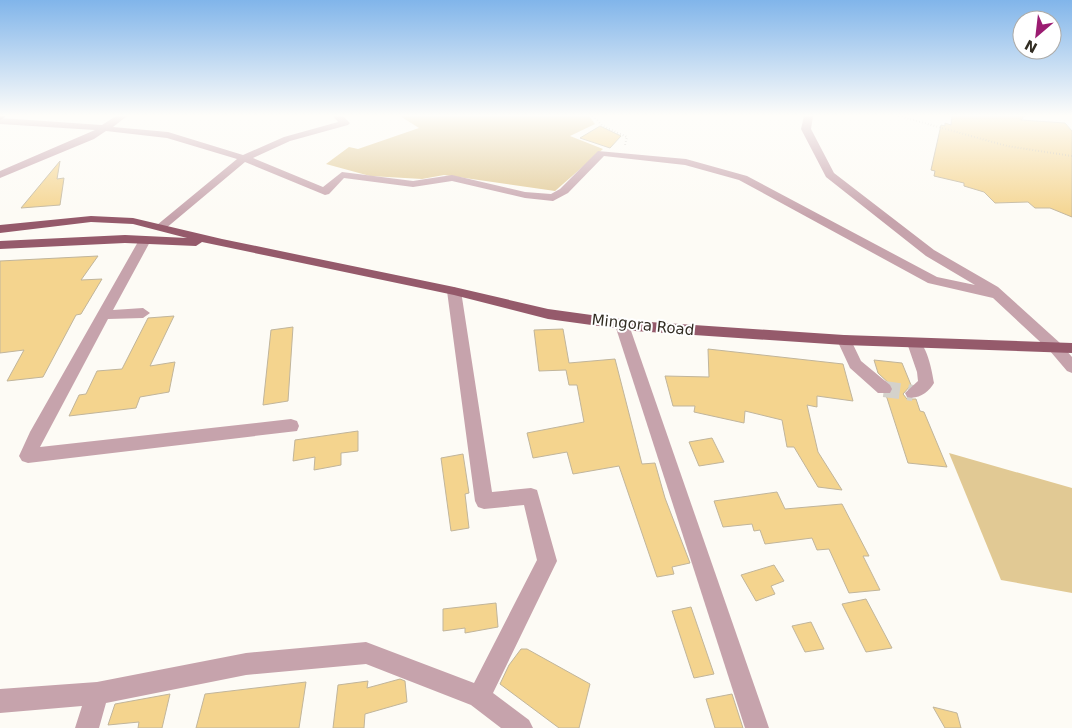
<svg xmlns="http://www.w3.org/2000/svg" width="1072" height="728" viewBox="0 0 1072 728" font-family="'DejaVu Sans',sans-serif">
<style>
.green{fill:#e1c994}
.building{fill:#f4d48e;stroke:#c1b59b}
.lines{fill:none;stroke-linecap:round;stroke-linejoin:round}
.minor-tunnel{stroke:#d4d2cb;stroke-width:16;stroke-dasharray:16 8;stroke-linecap:butt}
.path{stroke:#aca8a1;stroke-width:2;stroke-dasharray:0.5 2.5;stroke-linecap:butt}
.minor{fill:#c6a3ac;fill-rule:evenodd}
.major{fill:#955a6b;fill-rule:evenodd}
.labels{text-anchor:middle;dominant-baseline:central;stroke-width:4;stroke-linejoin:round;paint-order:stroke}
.street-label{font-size:15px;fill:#322d23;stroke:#fff}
</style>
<rect width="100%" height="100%" fill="#fdfbf5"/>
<g class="green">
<polygon points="400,116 589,116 595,124 570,136 603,149 555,191 444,175 422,179 370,176 326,164 349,147 358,149 419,128"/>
<polygon points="949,453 1072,488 1072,593 1001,580"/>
</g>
<g class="building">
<polygon points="952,116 1024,116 1021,120 1065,123 1072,131 1072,217 1050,208 1035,208 1028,202 995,203 984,192 964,186 964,183 934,176 935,171 931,170 941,125 945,126 945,123 951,125"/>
<polygon points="600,126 621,136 610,148 580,138"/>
<polygon points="60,161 57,179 64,178 60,205 21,208"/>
<polygon points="98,256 81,280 102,279 81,314 76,315 43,377 7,381 24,350 0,353 0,261"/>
<polygon points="174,316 150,366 175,362 169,392 140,397 136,408 69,416 79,395 86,394 97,371 122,369 148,318"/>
<polygon points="293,327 288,401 263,405 271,330"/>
<polygon points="563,329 569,363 615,359 642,464 655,463 665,498 690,563 672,567 674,574 657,577 619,466 573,474 567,452 533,458 527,433 584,422 577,385 569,385 566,370 539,371 534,330"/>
<polygon points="708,349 843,364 853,401 817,396 817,407 807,405 818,452 842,490 818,487 794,447 787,447 782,420 745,411 744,423 694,412 695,406 673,406 665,376 709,377"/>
<polygon points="874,360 902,363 911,385 903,394 907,399 916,399 920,411 924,412 947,467 908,463 886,395 892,394 894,388 878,373"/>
<polygon points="358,431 358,451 341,453 341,465 314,470 315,457 293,461 295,440"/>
<polygon points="712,438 724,462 699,466 689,442"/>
<polygon points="463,454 469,493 465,494 469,528 451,531 441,458"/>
<polygon points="777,492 785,509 842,504 869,556 863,556 880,590 849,593 829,549 817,550 812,538 765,544 760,530 754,531 752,524 723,527 714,501"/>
<polygon points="774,565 784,581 771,586 775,594 756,601 741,575"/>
<polygon points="866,599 892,648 866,652 842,604"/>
<polygon points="496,603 498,627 465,633 465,628 443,631 443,609"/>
<polygon points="691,607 714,674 694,678 672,611"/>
<polygon points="811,622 824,649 805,652 792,626"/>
<polygon points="521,649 527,649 590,684 579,728 559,728 500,684 509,665"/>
<polygon points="400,679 405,681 407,702 365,714 364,728 333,728 338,685 368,681 367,688"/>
<polygon points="306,682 299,728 196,728 205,694"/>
<polygon points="170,694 162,728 138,728 139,722 108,725 115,704"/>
<polygon points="732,694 743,728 715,728 706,699"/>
<polygon points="933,707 957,713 961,728 945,728"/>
</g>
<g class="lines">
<polyline class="minor-tunnel" points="884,389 913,393"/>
<g class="path">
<polyline points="593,116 603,126 627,137 625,145"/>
<polyline points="899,116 1007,146 1072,156"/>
<polyline points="408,117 411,116"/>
</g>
<g class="minor">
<polygon points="116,116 127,116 113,127 168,132 243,155 284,137 338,122 333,116 343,116 350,123 348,125 290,141 253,158 323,187 342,172 413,181 452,175 525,192 551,194 560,189 598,151 686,159 747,176 937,277 975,285 926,256 826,177 801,129 804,116 813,116 811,129 834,173 934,250 998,287 1060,343 1072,357 1072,373 1067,371 1050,351 993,298 928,283 739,180 685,165 604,156 568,193 553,201 525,198 452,181 413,187 344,178 329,194 325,195 245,162 165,229 161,231 155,227 157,225 237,159 167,138 106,131 94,139 0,178 0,171 95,130 0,124 0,118 102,125"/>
<polygon points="145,236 151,240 113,310 143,308 150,313 143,318 108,319 40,447 291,419 297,421 299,426 297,431 28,463 22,461 19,456 30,432 139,240"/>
<polygon points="454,287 461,291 492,492 531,488 537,490 557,561 493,693 529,720 533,728 501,728 471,705 366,664 246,675 106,703 99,728 75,728 82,706 0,713 0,689 97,682 246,653 366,642 474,683 537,560 524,505 484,509 478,507 475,501 447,291"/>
<polygon points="622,320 629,325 769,728 745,728 615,325"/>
<polygon points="844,335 849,336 861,361 890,385 892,389 890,393 878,393 850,368 837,340"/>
<path d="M914 338C927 342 932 371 934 383 929 392 918 400 907 397L905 393 918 381 917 372 907 343Z"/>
</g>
<g class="major">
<polygon points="0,116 5,116 5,117 0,120"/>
<polygon points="91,216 133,218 222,239 454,287 548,309 635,321 844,335 1072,343 1072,353 844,345 635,331 548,319 454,295 202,242 196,246 125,243 0,249 0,241 125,235 187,238 133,224 91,222 0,233 0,225"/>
</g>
</g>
<linearGradient id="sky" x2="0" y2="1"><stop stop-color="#81b5ea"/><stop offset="0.53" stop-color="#fefdfa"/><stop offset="1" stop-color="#fefdfa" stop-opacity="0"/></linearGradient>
<rect width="1072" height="218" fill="url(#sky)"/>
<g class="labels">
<g class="street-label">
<text transform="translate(643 325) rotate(6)">Mingora Road</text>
</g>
</g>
<g transform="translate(1037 35) rotate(208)"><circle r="24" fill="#ffffff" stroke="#adaba7"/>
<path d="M0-4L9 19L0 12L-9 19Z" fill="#9b1c71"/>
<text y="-8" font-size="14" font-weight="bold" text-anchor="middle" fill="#322d23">N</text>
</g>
</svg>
